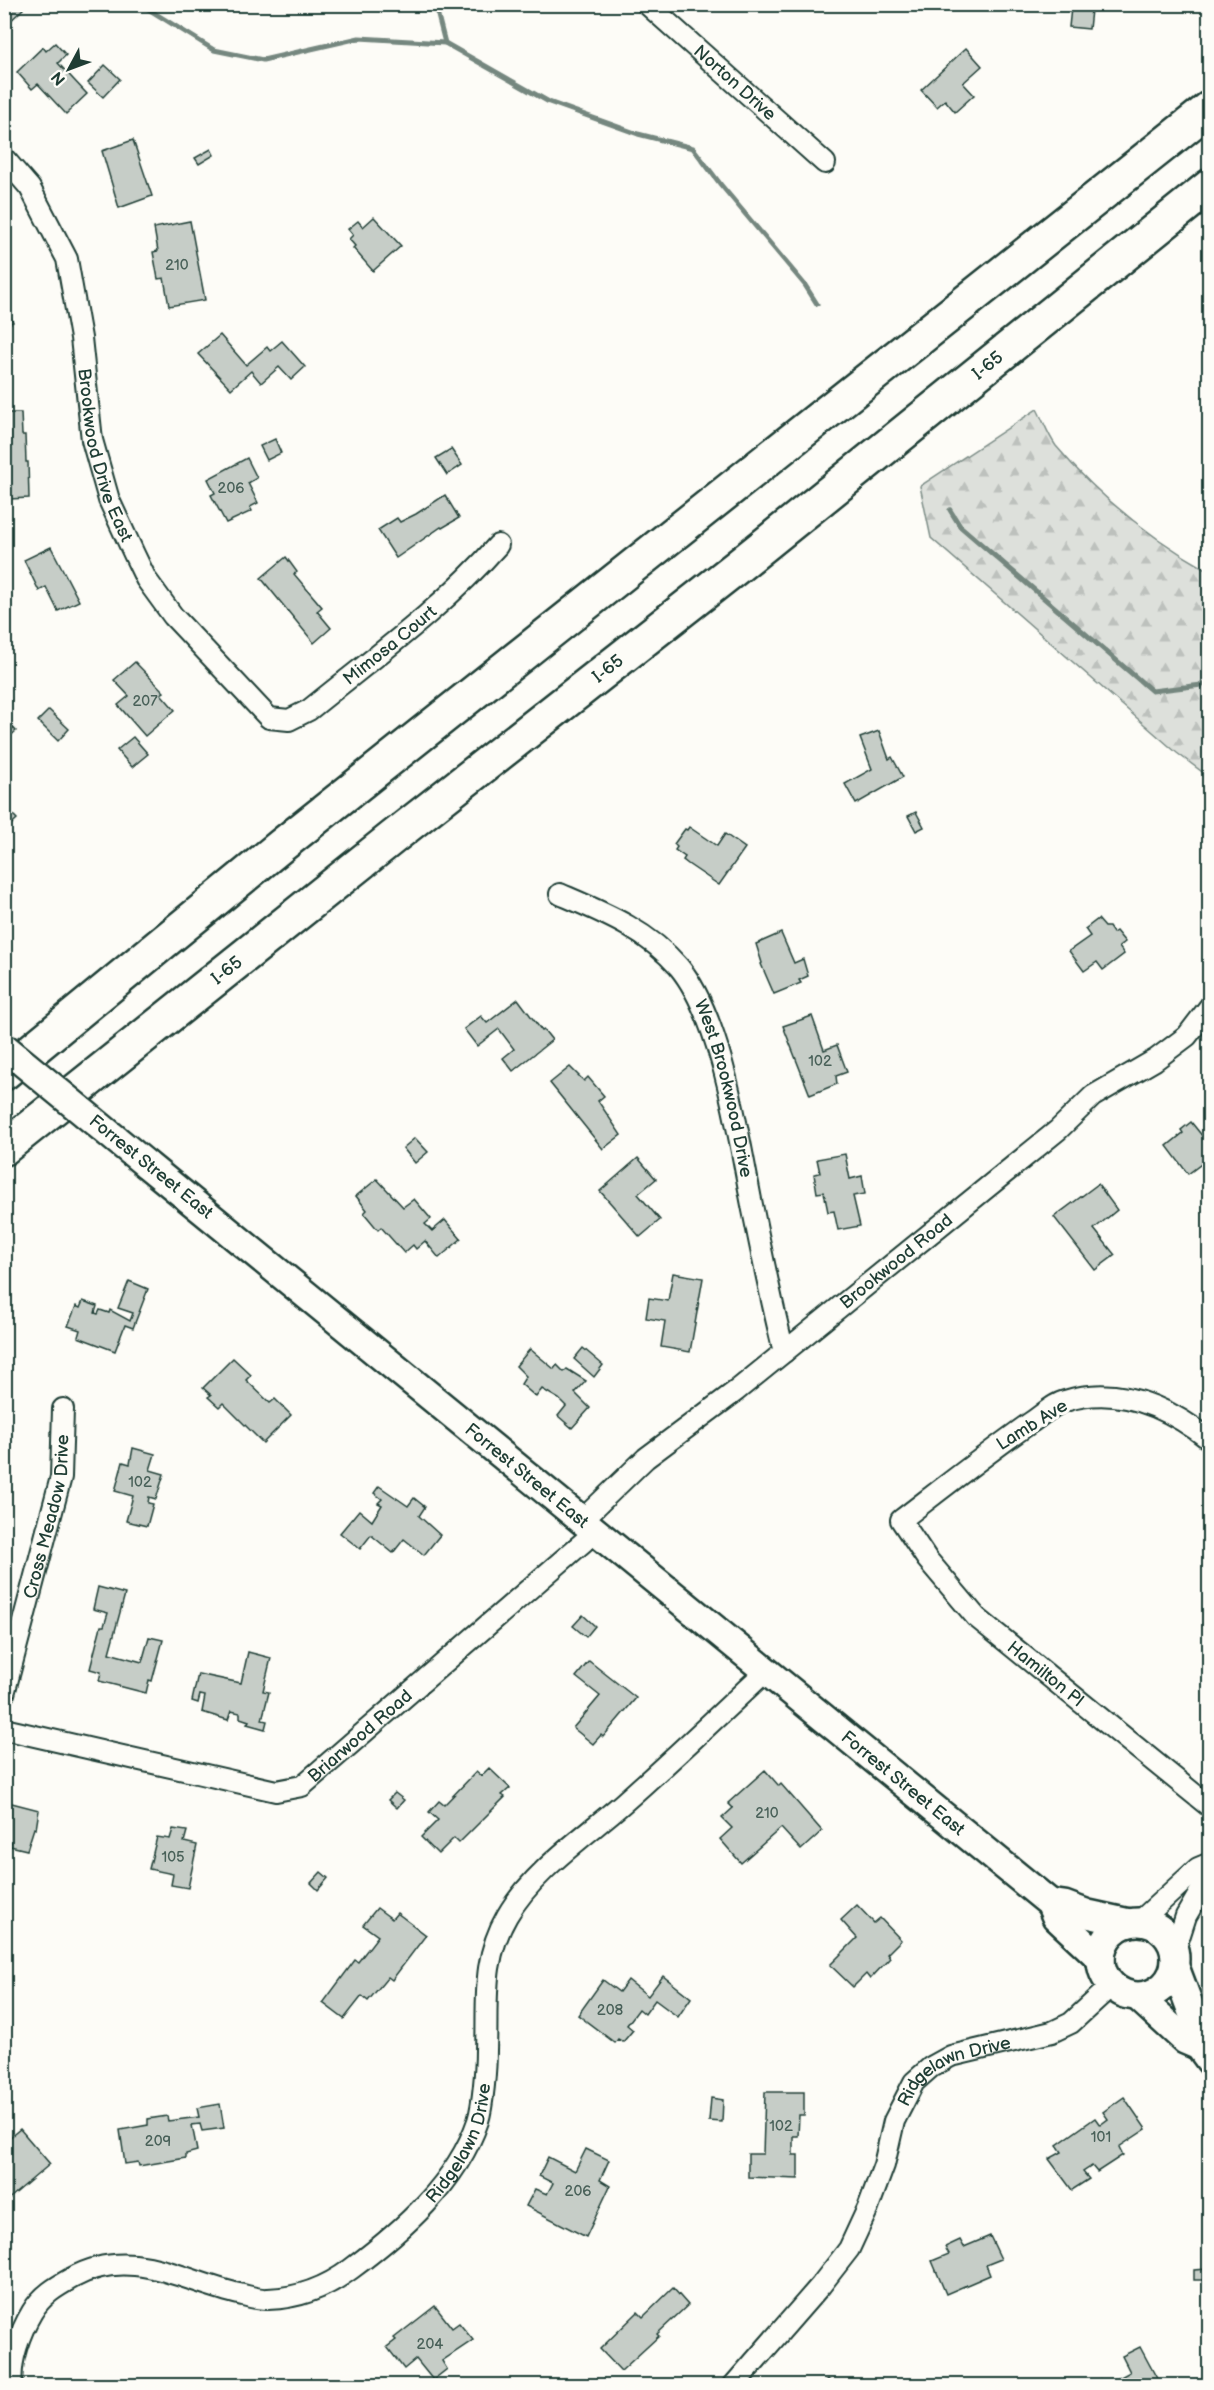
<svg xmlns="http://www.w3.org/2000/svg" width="1214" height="2390" viewBox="0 0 1214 2390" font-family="'Balsamiq Sans',sans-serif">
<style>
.forest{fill:url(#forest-firs);stroke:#7e8e88;stroke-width:1.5}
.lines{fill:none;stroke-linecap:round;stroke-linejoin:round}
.stream{stroke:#75877f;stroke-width:5}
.building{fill:#c6cdc7;stroke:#1f3d34;stroke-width:1.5}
.street-casing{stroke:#1f3d34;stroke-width:24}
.secondary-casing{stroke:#1f3d34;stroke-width:32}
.highway-casing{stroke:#1f3d34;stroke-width:38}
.street{stroke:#fdfcf7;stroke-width:20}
.secondary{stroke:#fdfcf7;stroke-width:27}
.highway{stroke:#fdfcf7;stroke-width:33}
.secondary-bridge-casing{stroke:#1f3d34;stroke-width:32;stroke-linecap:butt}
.secondary-bridge{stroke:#fdfcf7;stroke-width:27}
.labels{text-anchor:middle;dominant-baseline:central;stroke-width:6;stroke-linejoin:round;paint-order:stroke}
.number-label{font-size:15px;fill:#496159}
.street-label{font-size:18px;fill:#1f3d34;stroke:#fdfcf7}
</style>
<defs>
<pattern id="forest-firs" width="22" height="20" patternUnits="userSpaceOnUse" patternTransform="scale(1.5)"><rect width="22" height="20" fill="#dde0db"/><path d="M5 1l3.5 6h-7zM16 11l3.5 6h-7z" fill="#bdc1bd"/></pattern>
</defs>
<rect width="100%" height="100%" fill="#fdfcf7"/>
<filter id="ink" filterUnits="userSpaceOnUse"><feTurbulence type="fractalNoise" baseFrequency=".0167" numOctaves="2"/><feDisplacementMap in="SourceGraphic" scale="12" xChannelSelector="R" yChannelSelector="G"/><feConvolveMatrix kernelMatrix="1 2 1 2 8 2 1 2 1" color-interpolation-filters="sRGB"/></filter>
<g filter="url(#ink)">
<path class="forest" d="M1037 409C1043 420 1048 435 1056 446 1098 496 1152 539 1209 571V777L1177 753 931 538 920 486Z"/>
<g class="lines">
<g class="stream">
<polyline points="140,4 214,50 263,60 359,38 445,43 549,102 638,134 693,148 721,185 805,285 817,304"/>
<polyline points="435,4 445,43"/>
<polyline points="950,510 960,526 1152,691 1210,684"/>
</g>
</g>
<g class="building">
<polygon points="4,4 19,4 23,9 4,27"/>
<polygon points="1071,8 1091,10 1089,29 1069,27"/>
<polygon points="55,43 66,55 58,63 87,94 66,114 38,84 32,89 17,72 43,47 46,51"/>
<polygon points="966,48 982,66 963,83 974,95 955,112 945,100 937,107 921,90"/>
<polygon points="105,65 120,79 103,97 88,83"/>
<polygon points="133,140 152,196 119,208 102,151"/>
<polygon points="211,149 214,155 199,164 195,158"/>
<polygon points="374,217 401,246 373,271 353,248 355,246 349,239 353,235 348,229 358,221 363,227"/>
<polygon points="190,221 205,300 169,306 164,278 158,279 153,252 158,251 154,228"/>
<polygon points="4,306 13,322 4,326"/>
<polygon points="220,335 246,365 267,347 270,351 282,341 305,367 291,380 279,367 261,383 251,371 231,389 198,354"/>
<polygon points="4,413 21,413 22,435 25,435 26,462 28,462 29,498 9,499 8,494 4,494"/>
<polygon points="275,439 281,453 267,460 260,446"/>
<polygon points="451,449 462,465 447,475 436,458"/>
<polygon points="247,458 257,478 248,483 258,503 250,507 252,511 226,523 211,495 215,493 208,479"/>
<polygon points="445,495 459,518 442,528 441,527 396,558 378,530 397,518 400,522 416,514"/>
<polygon points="51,547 79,601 58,611 46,587 39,591 24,560"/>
<polygon points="286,557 297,572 294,574 322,607 317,611 331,628 314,643 261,578"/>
<polygon points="135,662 164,692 161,694 175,710 145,736 118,705 129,696 114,680"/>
<polygon points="49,710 69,729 58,741 38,721"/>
<polygon points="4,717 16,731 7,739 4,736"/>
<polygon points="879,731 889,759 892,757 903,777 856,804 845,784 872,769 860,738"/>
<polygon points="133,737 148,754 132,767 117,750"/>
<polygon points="4,806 17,819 4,831"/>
<polygon points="916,812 924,827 916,831 908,816"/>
<polygon points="689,827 717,846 725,834 745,848 719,885 688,864 683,860 685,857 675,850 677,847 674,844 685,829 687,830"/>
<polygon points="1098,919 1105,927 1109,927 1113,933 1116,931 1125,942 1119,947 1124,954 1103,970 1097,962 1084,971 1069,951 1090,936 1085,929"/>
<polygon points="781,933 794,963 803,959 808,976 799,980 801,983 774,994 761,964 762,963 756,944"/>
<polygon points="518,999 542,1031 544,1030 552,1040 513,1071 503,1058 514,1049 499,1029 477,1046 464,1029 481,1016 487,1023"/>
<polygon points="812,1016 824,1050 837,1045 847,1072 836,1076 837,1084 810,1095 783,1026"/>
<polygon points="570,1067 584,1081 588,1077 604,1096 598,1101 621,1135 603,1149 550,1083"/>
<polygon points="1191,1122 1208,1143 1210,1142 1210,1167 1204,1162 1188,1174 1167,1146 1183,1133 1181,1130"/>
<polygon points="415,1138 428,1152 415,1163 403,1148"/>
<polygon points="845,1154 850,1179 862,1176 865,1194 853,1196 860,1226 838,1230 834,1211 828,1212 824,1192 817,1193 814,1174 820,1173 817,1159"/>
<polygon points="638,1158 656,1179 638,1194 660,1220 640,1237 600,1191"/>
<polygon points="377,1179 403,1207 414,1199 431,1219 425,1224 432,1231 445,1220 461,1239 439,1258 425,1241 416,1249 413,1245 404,1253 381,1227 378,1230 364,1213 367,1210 356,1196"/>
<polygon points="1098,1184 1117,1210 1094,1229 1115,1255 1095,1270 1054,1217"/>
<polygon points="673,1273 703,1278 690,1352 661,1347 665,1321 646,1318 649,1298 668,1301"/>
<polygon points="129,1281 148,1289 133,1328 125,1325 115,1351 78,1337 80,1330 68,1326 76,1306 80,1308 83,1301 97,1306 95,1313 98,1314 100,1310 109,1313 110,1310 130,1321 133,1313 118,1308"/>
<polygon points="583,1348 603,1365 594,1377 574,1359"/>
<polygon points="530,1349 554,1369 557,1365 564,1372 567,1369 586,1381 575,1393 590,1408 572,1428 558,1416 566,1406 559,1399 542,1389 536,1397 521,1384 526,1376 516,1366"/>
<polygon points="233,1358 251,1375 246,1380 270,1403 275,1399 291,1415 263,1443 223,1403 219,1407 208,1397 211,1395 203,1388"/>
<polygon points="133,1448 155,1454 150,1470 164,1474 156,1499 149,1497 148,1503 153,1504 147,1526 126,1521 133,1496 115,1491 123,1462 130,1464"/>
<polygon points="379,1486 408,1506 414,1498 425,1507 419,1516 440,1535 424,1555 404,1539 393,1553 371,1535 360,1549 340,1533 359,1510 372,1521 382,1505 378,1503 382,1499 374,1493"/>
<polygon points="98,1587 125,1594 109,1653 142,1662 149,1637 163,1640 152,1681 149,1680 146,1693 99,1681 101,1672 90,1669 101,1626 104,1626 108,1613 93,1609"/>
<polygon points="583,1615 595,1626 586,1637 573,1626"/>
<polygon points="248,1652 271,1658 263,1691 269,1692 262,1720 267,1721 265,1729 247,1724 249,1721 240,1718 240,1713 231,1711 228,1720 202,1712 205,1696 200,1695 198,1703 192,1701 198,1674 241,1683"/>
<polygon points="589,1661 636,1698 603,1737 601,1735 593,1744 573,1728 600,1696 576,1677"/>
<polygon points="489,1768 510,1788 502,1795 505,1797 459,1843 454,1838 438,1854 421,1837 438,1820 429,1812 439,1801 444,1805 476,1772 481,1776"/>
<polygon points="765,1770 779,1786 781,1784 822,1831 801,1850 781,1828 741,1863 720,1839 732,1828 722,1818 733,1808 728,1803"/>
<polygon points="395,1793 404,1800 397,1808 388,1800"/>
<polygon points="4,1801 39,1810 36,1829 34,1828 27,1850 10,1846 11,1842 4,1840"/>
<polygon points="173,1829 187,1831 184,1842 197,1845 188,1888 171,1885 173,1874 149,1869 157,1837 170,1839"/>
<polygon points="321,1872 328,1878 318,1890 311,1883"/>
<polygon points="857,1905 874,1923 880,1918 901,1940 887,1954 890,1958 870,1979 866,1974 853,1987 830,1965 857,1938 841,1920"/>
<polygon points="377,1908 392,1919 397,1913 426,1935 392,1980 388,1977 368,2001 362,1996 344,2019 323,2003 355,1960 358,1962 378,1936 363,1925"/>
<polygon points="663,1976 691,1998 678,2017 655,2000 645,2014 639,2009 627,2025 633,2030 623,2042 618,2039 615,2043 578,2015 603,1980 619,1992 628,1980 648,1996"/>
<polygon points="765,2092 804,2092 804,2115 799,2115 798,2136 793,2136 793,2155 798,2155 798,2179 748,2177 748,2154 763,2154"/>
<polygon points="1124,2097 1146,2129 1119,2147 1123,2155 1097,2172 1092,2166 1083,2172 1089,2179 1072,2190 1049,2159 1062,2152 1057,2145 1095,2118 1100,2125 1108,2119 1103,2112"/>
<polygon points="711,2098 723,2100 722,2122 709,2121"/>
<polygon points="220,2104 224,2128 202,2131 200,2124 192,2125 197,2151 186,2154 186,2158 139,2166 138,2162 125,2164 120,2130 148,2125 148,2119 167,2116 168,2121 199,2117 197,2108"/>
<polygon points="20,2129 50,2164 4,2203 4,2142"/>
<polygon points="586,2149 609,2160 600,2180 610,2186 586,2237 526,2206 535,2189 547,2194 553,2183 539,2176 548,2157 575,2171"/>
<polygon points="990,2236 1001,2259 986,2265 990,2275 946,2294 932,2261 949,2254 945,2247 960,2240 964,2247"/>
<polygon points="1207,2269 1207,2280 1194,2280 1194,2270"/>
<polygon points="673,2288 688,2305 657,2334 659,2336 621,2371 600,2349 638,2312 643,2317"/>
<polygon points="435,2306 452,2328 459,2323 473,2340 442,2361 447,2369 433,2380 416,2359 404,2369 387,2347 396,2340 394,2338"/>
<polygon points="1140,2347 1161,2386 1104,2386 1130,2372 1122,2356"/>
<polygon points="828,2379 834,2386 821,2386"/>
<polygon points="1100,2379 1104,2386 1088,2386"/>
</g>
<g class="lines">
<g class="street-casing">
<g id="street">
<path id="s1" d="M647 4 825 163"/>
<path id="s2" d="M4 158 30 188 67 259 81 338 92 440 109 500 134 554 146 579 173 616 269 718 289 720 309 710C373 658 443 608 498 545"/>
<path id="s3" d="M560 894C604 913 647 930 679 967 722 1019 739 1139 752 1205 762 1255 772 1304 784 1352"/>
<path id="s4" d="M1210 1440C1168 1407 1118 1384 1065 1401 1053 1404 1041 1416 1030 1423 986 1454 944 1487 901 1520L927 1559 976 1617 1210 1807"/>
<path id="s5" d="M583 1519 646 1458 736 1391 1058 1130 1093 1096 1155 1060 1187 1036 1210 1006"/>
<path id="s6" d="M4 1694 61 1477 63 1409"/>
<path id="s7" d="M4 1729 276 1791 302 1786 595 1532"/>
<polyline points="1139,1922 1198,1868 1210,1863"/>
<polyline points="1175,1950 1186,1916 1210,1875"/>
<path id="s8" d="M12 2386C9 2362 20 2332 32 2312 42 2295 56 2287 72 2278 131 2245 182 2281 239 2294 248 2296 259 2300 268 2299 298 2298 327 2287 351 2269 402 2231 457 2183 478 2121 483 2105 486 2068 486 2050 488 2002 481 1961 507 1916 532 1872 584 1837 622 1804 672 1760 719 1715 767 1670"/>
<path id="s9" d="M733 2386 821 2285 849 2249 868 2208 884 2165 894 2121 914 2082 931 2067 951 2056 1052 2032 1071 2023 1111 1986"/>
</g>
</g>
<g class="secondary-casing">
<g id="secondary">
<path id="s10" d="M146 1164 1050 1903 1056 1917 1101 1959"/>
<polyline points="1050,1903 1064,1905 1088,1914 1129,1923"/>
<circle cx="1138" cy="1959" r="37"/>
<polyline points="1175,1967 1198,2028 1199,2046 1210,2061"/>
<polyline points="1138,1997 1185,2040 1199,2046"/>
</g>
</g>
<g class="highway-casing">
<g id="highway">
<polyline points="4,1073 282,845 1210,108"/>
<path id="s11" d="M4 1148 392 838 737 567 1210 186"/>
</g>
</g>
<use href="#street" class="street"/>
<use href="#secondary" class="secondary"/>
<use href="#highway" class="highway"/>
<g class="secondary-bridge-casing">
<polyline id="secondary-bridge" points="4,1047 146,1164"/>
</g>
<use href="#secondary-bridge" class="secondary-bridge"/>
</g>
</g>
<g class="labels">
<g class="number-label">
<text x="177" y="265">210</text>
<text x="231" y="488">206</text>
<text x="145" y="701">207</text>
<text x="820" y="1061">102</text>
<text x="140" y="1482">102</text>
<text x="767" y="1813">210</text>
<text x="173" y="1857">105</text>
<text x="610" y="2010">208</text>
<text x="781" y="2126">102</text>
<text x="1101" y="2137">101</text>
<text x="158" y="2141">209</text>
<text x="578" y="2191">206</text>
<text x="430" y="2344">204</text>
</g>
<g class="street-label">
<text stroke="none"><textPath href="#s1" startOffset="118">Norton Drive</textPath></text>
<text stroke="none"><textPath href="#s11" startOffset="1257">I-65</textPath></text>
<text stroke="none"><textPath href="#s2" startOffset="320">Brookwood Drive East</textPath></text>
<text stroke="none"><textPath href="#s2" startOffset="784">Mimosa Court</textPath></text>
<text stroke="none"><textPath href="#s11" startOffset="771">I-65</textPath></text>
<text stroke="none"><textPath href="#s11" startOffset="285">I-65</textPath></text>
<text stroke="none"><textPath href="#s3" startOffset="272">West Brookwood Drive</textPath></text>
<text transform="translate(151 1167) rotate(39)">Forrest Street East</text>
<text stroke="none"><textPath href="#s5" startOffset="406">Brookwood Road</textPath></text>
<text transform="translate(1032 1425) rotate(-32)">Lamb Ave</text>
<text stroke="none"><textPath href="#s10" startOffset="492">Forrest Street East</textPath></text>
<text stroke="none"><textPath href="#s6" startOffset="183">Cross Meadow Drive</textPath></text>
<text stroke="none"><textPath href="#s4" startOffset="572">Hamilton Pl</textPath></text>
<text stroke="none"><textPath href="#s7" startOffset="382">Briarwood Road</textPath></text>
<text stroke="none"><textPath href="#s10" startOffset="978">Forrest Street East</textPath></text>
<text stroke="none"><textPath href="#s9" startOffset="400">Ridgelawn Drive</textPath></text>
<text stroke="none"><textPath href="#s8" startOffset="594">Ridgelawn Drive</textPath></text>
</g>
</g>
<rect width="1214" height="2390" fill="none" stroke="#fdfcf7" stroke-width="24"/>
<rect x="12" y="12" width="1190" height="2366" fill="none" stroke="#1f3d34" stroke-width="2" filter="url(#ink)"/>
<g transform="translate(69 69) rotate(229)" stroke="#fdfcf7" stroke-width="4.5" paint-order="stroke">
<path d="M0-4.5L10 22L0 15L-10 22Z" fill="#1f3d34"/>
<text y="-9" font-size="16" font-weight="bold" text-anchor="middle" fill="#1f3d34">N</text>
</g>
</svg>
